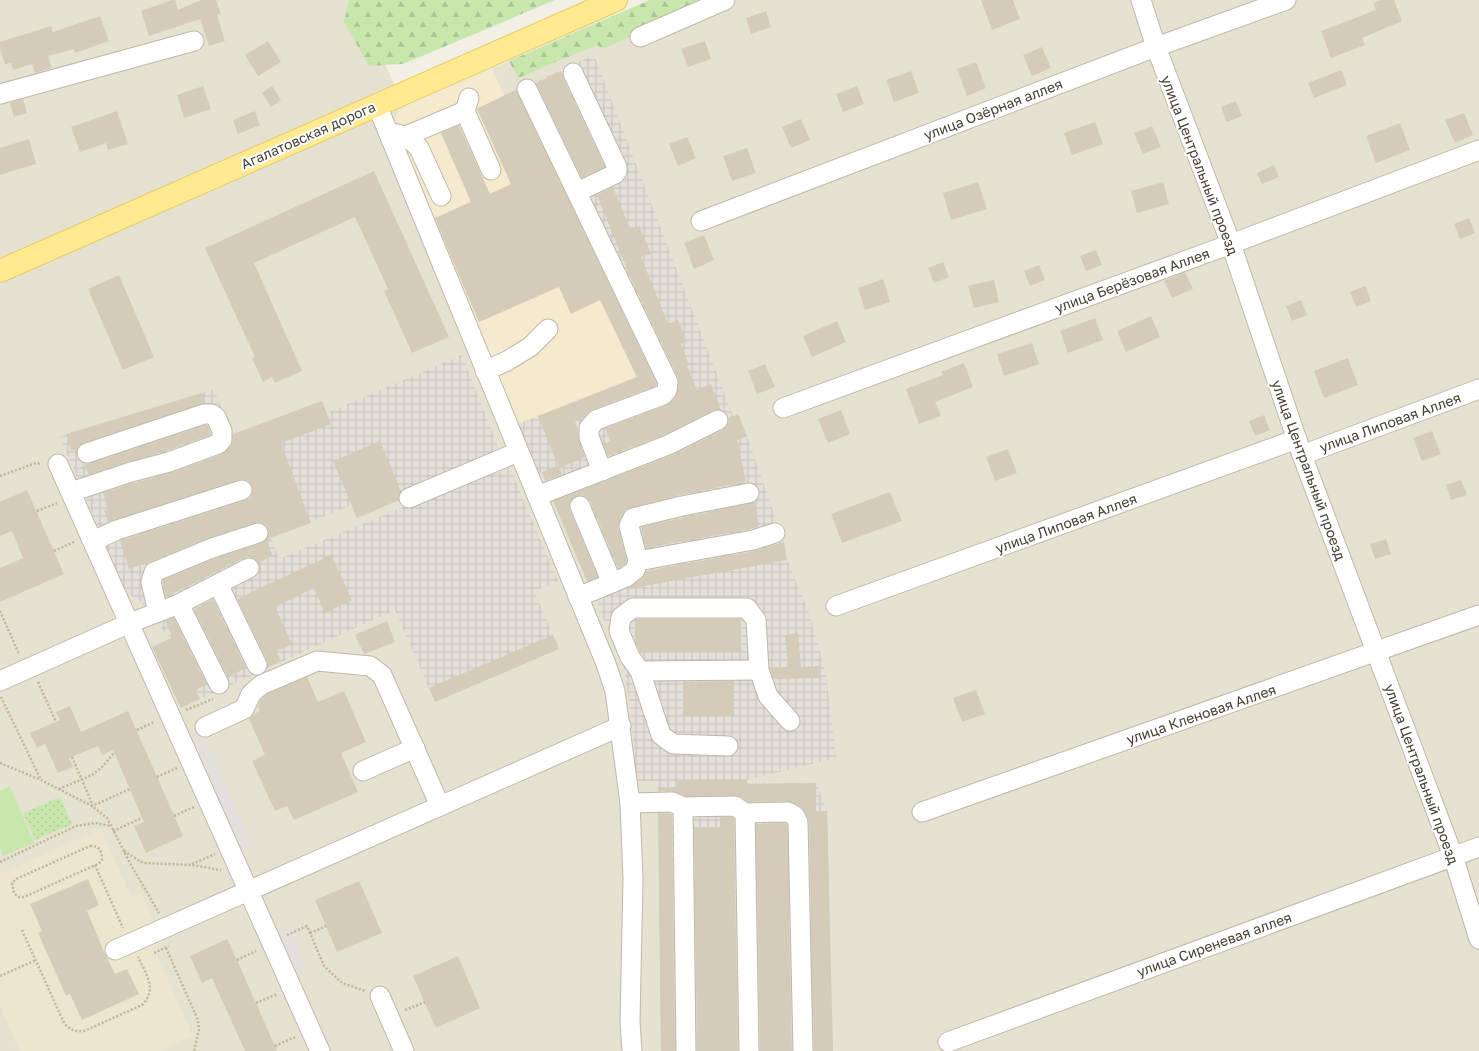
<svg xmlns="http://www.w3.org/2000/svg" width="1479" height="1051" viewBox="0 0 1479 1051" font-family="'Golos Text',sans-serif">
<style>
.residential{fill:#e6e2d2}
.commercial{fill:#f5e9ce}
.industrial{fill:url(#industrial-grid)}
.education{fill:#ece6ce}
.grass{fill:url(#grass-dots)}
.forest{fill:url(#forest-firs)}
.garden{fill:#c7e7ac}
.parking{fill:#e3e1dd}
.building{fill:#d4ccb9}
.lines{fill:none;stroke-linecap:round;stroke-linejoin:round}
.minor-casing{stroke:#beb8a7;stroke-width:21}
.major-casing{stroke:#e4ca60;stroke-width:24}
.path{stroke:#bfb598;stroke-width:2.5;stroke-dasharray:2 2;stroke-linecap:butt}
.minor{stroke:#fff;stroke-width:19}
.major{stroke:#ffea91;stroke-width:22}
.labels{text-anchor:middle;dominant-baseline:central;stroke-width:4;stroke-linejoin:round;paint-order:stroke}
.street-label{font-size:14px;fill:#444034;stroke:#fff}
</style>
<defs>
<pattern id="industrial-grid" width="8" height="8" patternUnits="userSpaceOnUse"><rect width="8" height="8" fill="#e4e0d9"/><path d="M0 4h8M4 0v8" fill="none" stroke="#c5c1bb"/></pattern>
<pattern id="grass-dots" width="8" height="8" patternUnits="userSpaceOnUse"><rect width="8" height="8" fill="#c7e7ac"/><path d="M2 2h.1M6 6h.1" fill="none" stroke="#acc795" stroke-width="1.8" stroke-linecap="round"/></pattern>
<pattern id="forest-firs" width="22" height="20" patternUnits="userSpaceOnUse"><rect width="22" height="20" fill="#c7e7ac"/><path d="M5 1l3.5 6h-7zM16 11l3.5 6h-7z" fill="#acc795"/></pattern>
</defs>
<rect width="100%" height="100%" fill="#f2efe4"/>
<polygon class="residential" points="0,0 357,0 404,107 650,0 1479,0 1479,1051 0,1051"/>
<polygon class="commercial" points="492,69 637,377 516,425 393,125 398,110"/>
<g class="industrial">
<polygon points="594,55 733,416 738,414 747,436 784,542 787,560 809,613 826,674 836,758 747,780 747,783 816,783 827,811 833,1051 661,1051 658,781 637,781 629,698 623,665 542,473 537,475 516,425 637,377 504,96"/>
<polygon points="462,355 500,452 404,498 357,518 352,505 271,538 279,559 475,477 485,477 510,468 558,581 534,591 559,649 435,702 395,610 200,699 170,638 146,612 141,602 125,591 60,437 214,389 232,435 322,401 327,413"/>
</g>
<polygon class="education" points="101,829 131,897 141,893 163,942 153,947 193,1036 159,1051 20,1051 0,1006 0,874"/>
<polygon class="grass" points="60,797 72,824 35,840 23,813"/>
<g class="forest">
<polygon points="349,0 555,0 403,64 369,66 344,22"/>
<polygon points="650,0 713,0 603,49 597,45 518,78 509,61"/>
</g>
<polygon class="garden" points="10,786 34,843 3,856 0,848 0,791"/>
<g class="parking">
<polygon points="203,735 253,847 242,851 193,740"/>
<polygon points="296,926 299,933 294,940 305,966 297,977 278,933"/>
</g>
<g class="building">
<polygon points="172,0 175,0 178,10 201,0 216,0 221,14 217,15 225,41 209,46 200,19 149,36 141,11"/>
<polygon points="981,0 1013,0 1020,19 992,30"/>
<polygon points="1381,0 1394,0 1402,21 1362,38 1365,45 1331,58 1321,31 1376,10 1373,3"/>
<polygon points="766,11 771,27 751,34 746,18"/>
<polygon points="100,16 109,41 75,53 74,49 48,56 52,68 35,73 32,64 13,70 11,63 5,64 0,49 0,42 51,26 53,32"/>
<polygon points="268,41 281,62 258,76 245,55"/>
<polygon points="705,41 711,59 688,67 681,49"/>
<polygon points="1042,47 1051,68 1032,76 1023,55"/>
<polygon points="976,62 986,88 967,96 957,69"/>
<polygon points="1341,70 1347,85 1314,98 1308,83"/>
<polygon points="561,71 563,78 605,167 582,178 536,83"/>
<polygon points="911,71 919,93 894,102 886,80"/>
<polygon points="203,86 211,109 184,118 177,95"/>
<polygon points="272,86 281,100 271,107 262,93"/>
<polygon points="857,86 864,104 843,112 836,94"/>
<polygon points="516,90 657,384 656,386 592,410 584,417 575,421 578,429 579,441 585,457 559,468 562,474 545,481 542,472 558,466 538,416 637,377 600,300 571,314 559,287 479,322 460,278 435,218 471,202 441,133 459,125 490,194 511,184 477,109 478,108"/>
<polygon points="23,99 27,113 14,117 10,103"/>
<polygon points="1236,101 1242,116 1227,122 1221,107"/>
<polygon points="117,111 128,144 108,150 106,143 80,152 71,127"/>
<polygon points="255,111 260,125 238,134 233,120"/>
<polygon points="1464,113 1473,135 1455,143 1445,120"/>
<polygon points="801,119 810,140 791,148 782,127"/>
<polygon points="1095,122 1103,144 1072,155 1064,133"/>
<polygon points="1400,123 1410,150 1376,163 1366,136"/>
<polygon points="1152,126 1161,147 1143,154 1134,133"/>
<polygon points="687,137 696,158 678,166 669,144"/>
<polygon points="29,139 36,164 0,175 0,148"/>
<polygon points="747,148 756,173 732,181 723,156"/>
<polygon points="1274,165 1279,177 1262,184 1257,173"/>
<polygon points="374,171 449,337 412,353 384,291 388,289 355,217 254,263 302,371 275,383 272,377 263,382 252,358 255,357 205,248"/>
<polygon points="978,182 987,209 951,220 943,193"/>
<polygon points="1163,182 1169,204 1137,213 1131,191"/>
<polygon points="613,187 630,229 639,226 651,254 641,257 668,324 678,320 687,342 681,344 689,365 687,366 697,390 711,384 721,410 713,410 664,435 608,456 603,444 610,441 605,428 667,405 676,397 679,383 678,377 632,281 597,195"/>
<polygon points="1469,218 1475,233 1460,239 1454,224"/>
<polygon points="704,235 714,260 694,269 684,243"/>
<polygon points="1096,250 1102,265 1086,271 1080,256"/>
<polygon points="943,262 949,277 934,283 928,268"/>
<polygon points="1039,265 1045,280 1030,286 1024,271"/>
<polygon points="1185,272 1193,289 1172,298 1164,281"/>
<polygon points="119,275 154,357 123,370 88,289"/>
<polygon points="883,279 890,302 865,310 858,288"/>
<polygon points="994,280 999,302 974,308 968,286"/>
<polygon points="1365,286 1371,301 1356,307 1350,292"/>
<polygon points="1301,300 1307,315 1292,321 1286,306"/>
<polygon points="1151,316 1160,337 1126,352 1117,331"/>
<polygon points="1095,318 1103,340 1068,353 1060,331"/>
<polygon points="837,321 846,342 812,357 803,336"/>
<polygon points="1032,343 1039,364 1004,376 997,354"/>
<polygon points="1348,358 1358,385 1324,398 1314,371"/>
<polygon points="964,363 973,387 935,402 941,416 919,424 906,389 943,375 941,372"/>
<polygon points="765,364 775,387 757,394 748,371"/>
<polygon points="202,393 205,403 84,443 79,445 77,449 71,451 66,434"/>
<polygon points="322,401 331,424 281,443 311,523 267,539 269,535 269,530 266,525 261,522 255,523 208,538 149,562 129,569 120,541 245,500 250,498 253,493 252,486 249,482 245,479 239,480 108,522 104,510 108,509 103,493 134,483 173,472 222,454 232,444 233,434"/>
<polygon points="841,410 850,434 828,443 818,419"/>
<polygon points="738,414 747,436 737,440 746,482 680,495 626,509 619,521 618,528 627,561 626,563 620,567 618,568 590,501 586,497 582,495 576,496 572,499 569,504 570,510 598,577 587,581 553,501 673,455 723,430 727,426 729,418"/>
<polygon points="1264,415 1270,430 1255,436 1249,421"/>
<polygon points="206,425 207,425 211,435 166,451 128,462 89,475 85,464 90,463"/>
<polygon points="1432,431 1441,454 1422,461 1413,438"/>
<polygon points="380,441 401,491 398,496 399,500 357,518 333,461"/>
<polygon points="1008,449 1017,473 995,481 986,457"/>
<polygon points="1461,480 1467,495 1451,500 1446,485"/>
<polygon points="27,490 64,574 0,602 0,568 23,558 12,531 0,536 0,502"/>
<polygon points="890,492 902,521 842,543 831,514"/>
<polygon points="754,502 759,526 750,529 646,548 641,527"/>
<polygon points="1386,539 1391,554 1375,559 1370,544"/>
<polygon points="266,540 273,556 258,563 255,559 250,557 244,558 166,597 163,580 216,558 261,543"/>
<polygon points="784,542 787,560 627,589 642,579 646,571 755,551"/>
<polygon points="331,555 352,600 325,613 314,588 275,607 292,644 276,651 281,661 268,667 267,660 237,599"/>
<polygon points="213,599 246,668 228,677 194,609"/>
<polygon points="174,618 207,684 196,690 200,699 181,708 152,647 173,637 165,621"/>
<polygon points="637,619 741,619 741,652 640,652 635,641 635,620"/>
<polygon points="387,621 395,642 364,654 355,635"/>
<polygon points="798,633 801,667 819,666 819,678 774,679 770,667 788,667 785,635"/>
<polygon points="553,635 559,649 435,702 429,688"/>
<polygon points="307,677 318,702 344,691 366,742 341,753 358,792 294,820 287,806 275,811 252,761 265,755 249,719 254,714 260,711 258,706 260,701 267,694"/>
<polygon points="734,681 734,715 683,716 683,682"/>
<polygon points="976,690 985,714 962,722 953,698"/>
<polygon points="70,706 81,732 128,711 183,836 146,853 134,826 144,822 113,750 102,755 98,746 69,758 73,767 58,773 45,744 37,748 30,733 60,720 56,712"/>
<polygon points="747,780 747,784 816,783 816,811 827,811 833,1051 814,1051 809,822 805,811 800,806 788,801 748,802 741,797 735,795 685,796 672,791 658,791 658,788 677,787 677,781"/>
<polygon points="658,813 672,814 675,1051 661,1051"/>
<polygon points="720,817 732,817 734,819 738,1051 697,1051 694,827 720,827"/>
<polygon points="785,823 787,825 792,1051 760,1051 756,824"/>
<polygon points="88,879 99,905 87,911 105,954 115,974 127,969 139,994 82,1020 70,994 66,996 38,933 42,931 30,904"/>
<polygon points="359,881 382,933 337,952 315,900"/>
<polygon points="227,939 237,960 277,1051 245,1051 212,978 202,983 190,956"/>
<polygon points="458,956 480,1008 436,1028 413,976"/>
</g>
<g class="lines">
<g class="minor-casing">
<g id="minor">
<polyline points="1141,0 1156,47 1231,244 1302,455 1453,856 1479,939"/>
<polyline points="640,37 725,0"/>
<polyline points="573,73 617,167 617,171 615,174 577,192"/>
<polyline points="527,89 668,382 667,390 663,395 596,420 589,428 589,437 602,471"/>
<polyline points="0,94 194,41"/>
<polyline points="377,105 606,664 615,691 630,803 633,879 630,1022 632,1051"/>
<polyline points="465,111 491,170"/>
<polyline points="388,132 406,136 419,148 441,196"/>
<polyline points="406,136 465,111 469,98"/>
<polyline points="701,221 1156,47 1286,0"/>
<polyline points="485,371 507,361 530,347 548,329"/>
<polyline points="783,408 1231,244 1479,150"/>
<polyline points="1302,455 1479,389"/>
<polyline points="58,464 320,1051"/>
<polyline points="71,492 131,472 169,462 218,444 222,440 222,431 216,417 211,414 204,414 87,453"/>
<polyline points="537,496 668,445 718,420"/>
<polyline points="409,498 518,452"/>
<polyline points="580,506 612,583"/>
<polyline points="93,541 117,530 242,490"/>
<polyline points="638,561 753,540 775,533"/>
<polyline points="218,584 257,665"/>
<polyline points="578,597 626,577 635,570 638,561 629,526 633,518 682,506 749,493"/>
<polyline points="179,604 219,684"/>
<polyline points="836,606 1297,439"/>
<polyline points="158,612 151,582 154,572 212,548 258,533"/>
<polyline points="640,671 759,670"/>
<polyline points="0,681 130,623 179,604 249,568"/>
<polyline points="205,727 244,709 251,694 261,685 317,661 370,666 382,675 440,806"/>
<polyline points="728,746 673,744 661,735 640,671 630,657 619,631 621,617 633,608 747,608 756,620 759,670 768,696 790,721"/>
<polyline points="363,771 415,748"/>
<polyline points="630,803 672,802 683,807 735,806 745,813 788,812 795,816 798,822 803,1051"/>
<polyline points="683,807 686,1051"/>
<polyline points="922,812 1479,615"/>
<polyline points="745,813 749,1051"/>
<polyline points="115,950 621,726"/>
<polyline points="380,996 404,1051"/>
<polyline points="948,1042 1479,847"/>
</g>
</g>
<g class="major-casing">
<polyline id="major" points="0,271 616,0"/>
</g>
<g class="path">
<polyline points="0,476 36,463 41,464"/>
<polyline points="37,511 57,503"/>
<polyline points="54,551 76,541"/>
<polyline points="0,611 19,654"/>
<polyline points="38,682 56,722"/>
<polyline points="1,697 41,780"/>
<polyline points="186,710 213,699"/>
<polyline points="137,730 154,722"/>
<polyline points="72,757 91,801 92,806 130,789"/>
<polyline points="0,763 41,780 92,806 107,818 131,865 159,913"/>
<polyline points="157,777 177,768"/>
<polyline points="59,789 92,775 102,767 114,753"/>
<polyline points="174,816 194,807"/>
<polyline points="113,831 142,818"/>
<path d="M90 846C99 846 102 850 102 860L98 864 24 897H18L14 893 12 883 16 879Z"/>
<polyline points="124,851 143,863 192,865 221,870"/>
<polyline points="0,862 76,826 95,823 110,826"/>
<polyline points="192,864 215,854"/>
<polyline points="95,865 123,928"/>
<path d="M22 930 64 1023C70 1030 75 1032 84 1031L142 1005C158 989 146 974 138 957"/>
<polyline points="310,933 326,926"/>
<polyline points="287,935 307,926 324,966 342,983 365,991"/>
<polyline points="166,948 198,1020 199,1030 194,1051"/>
<polyline points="154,953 169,946"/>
<polyline points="237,960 256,951"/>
<polyline points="0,976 36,960"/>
<polyline points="256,1003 277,994"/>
<polyline points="405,1010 425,1002"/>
<polyline points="275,1046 295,1037"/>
</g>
<use href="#minor" class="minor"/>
<use href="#major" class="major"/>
</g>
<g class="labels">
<g class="street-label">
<text transform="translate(993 109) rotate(-21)">улица Озёрная аллея</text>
<text transform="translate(308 135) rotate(-24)">Агалатовская дорога</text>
<text transform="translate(1200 165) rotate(69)">улица Центральный проезд</text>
<text transform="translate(1132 280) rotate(-20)">улица Берёзовая Аллея</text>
<text transform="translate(1390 422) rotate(-20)">улица Липовая Аллея</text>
<text transform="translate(1309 470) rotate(70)">улица Центральный проезд</text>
<text transform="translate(1066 523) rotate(-20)">улица Липовая Аллея</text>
<text transform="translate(1201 714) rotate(-19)">улица Кленовая Аллея</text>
<text transform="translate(1422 774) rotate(70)">улица Центральный проезд</text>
<text transform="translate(1214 944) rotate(-20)">улица Сиреневая аллея</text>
</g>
</g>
</svg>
